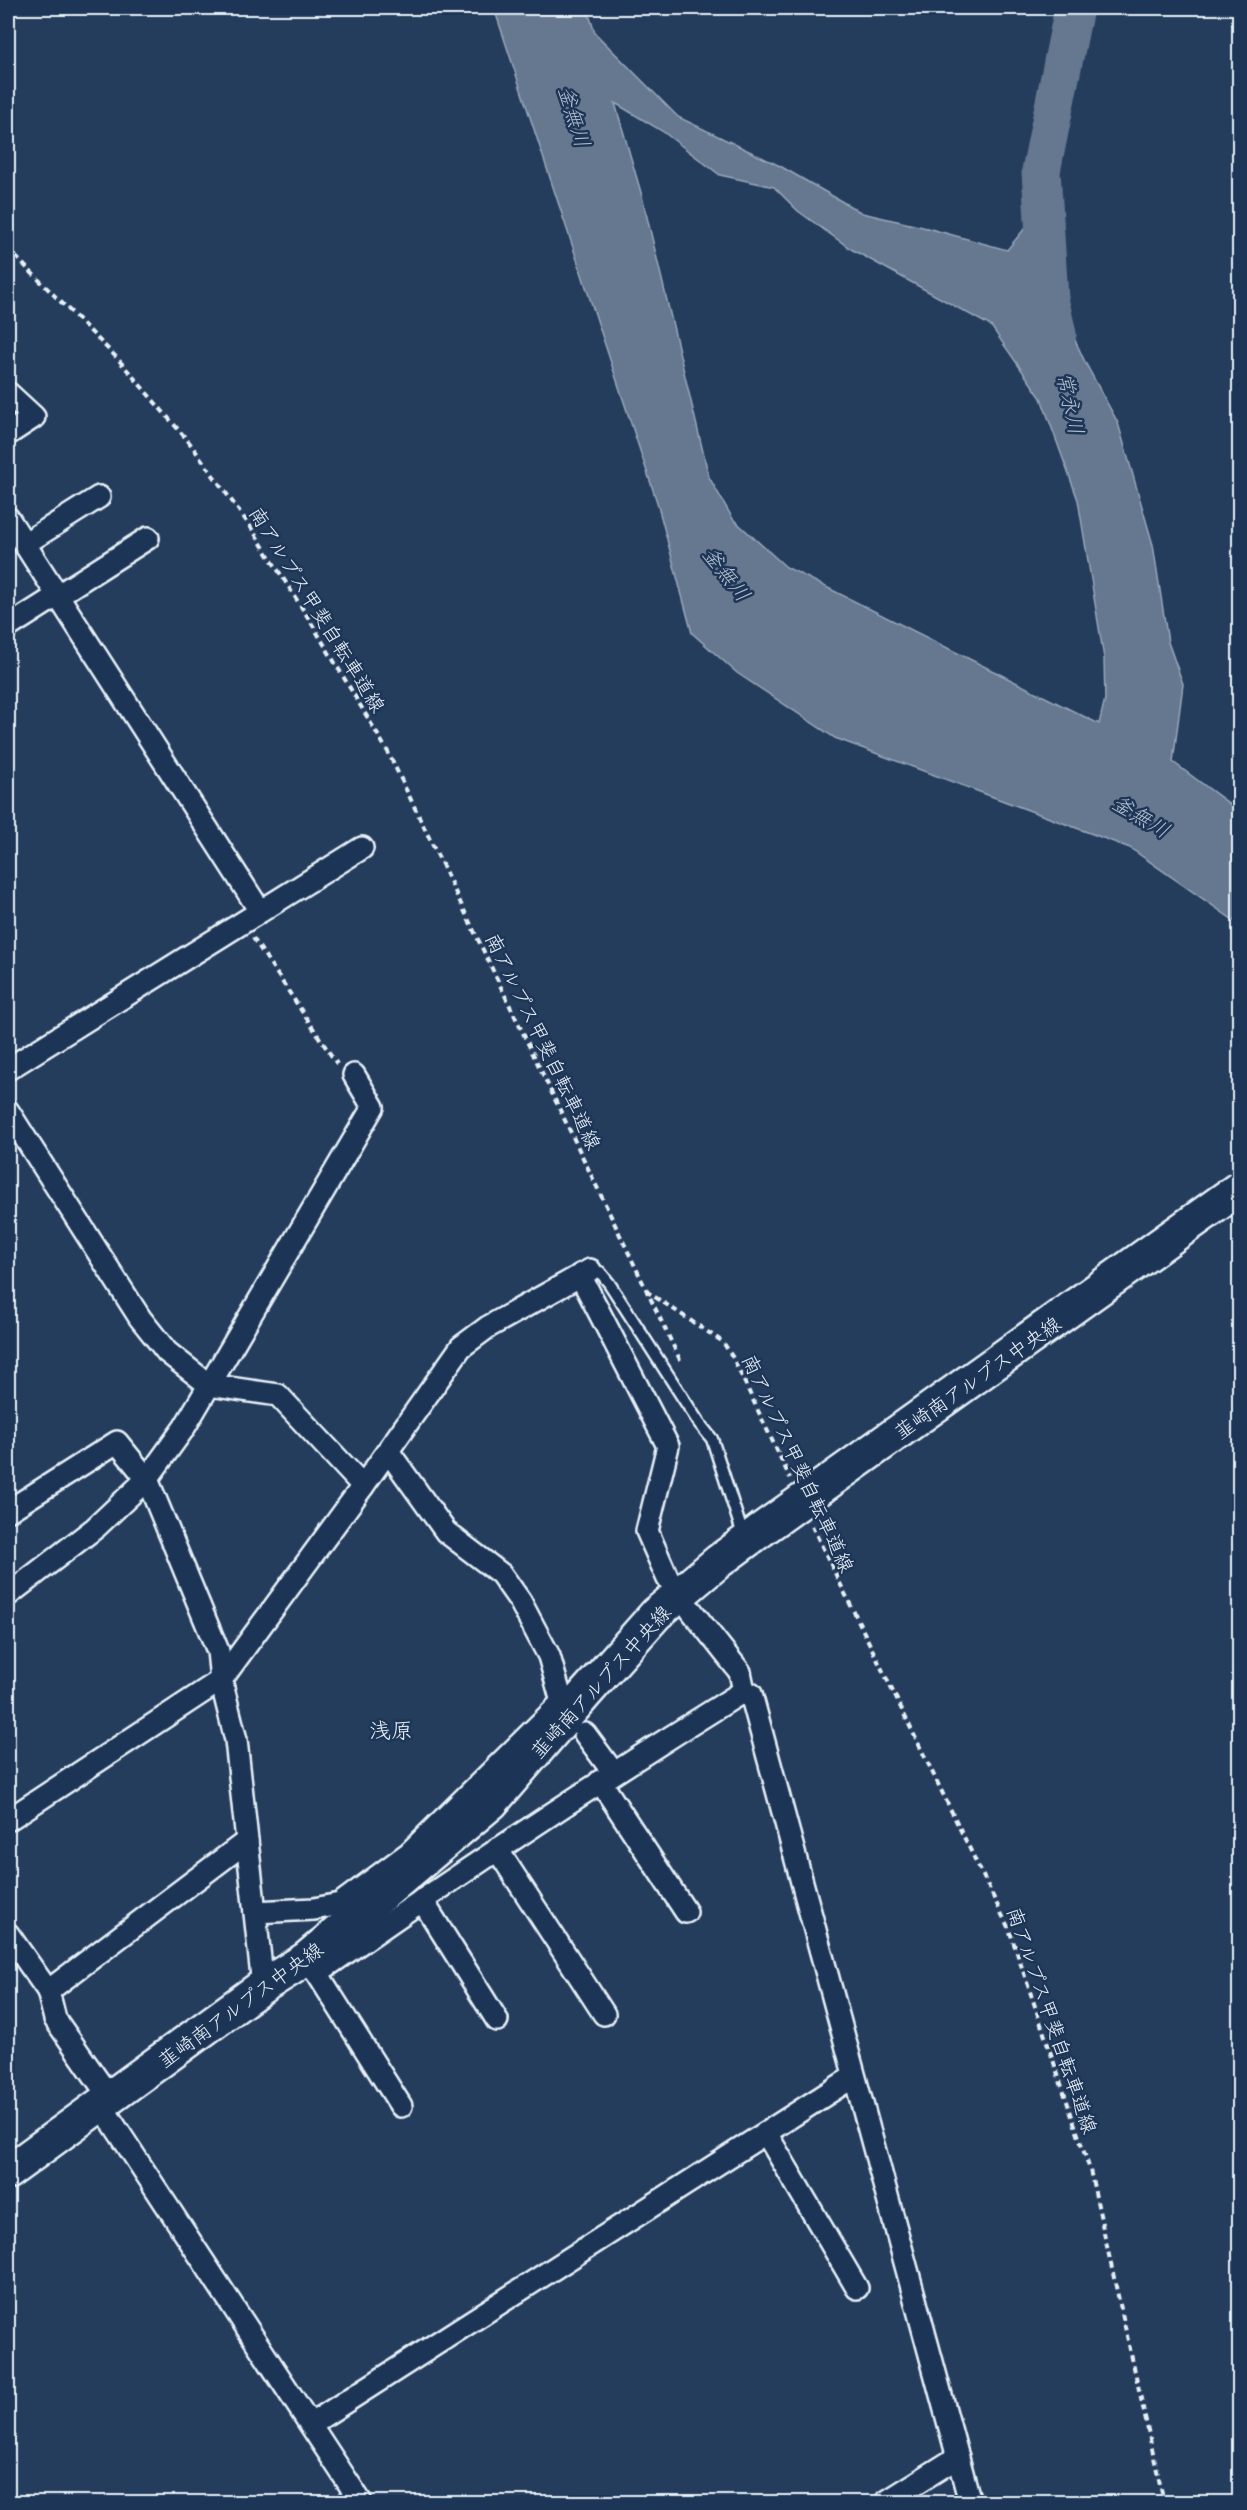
<svg xmlns="http://www.w3.org/2000/svg" width="1247" height="2510" viewBox="0 0 1247 2510" font-family="'Playpen Sans','Klee One',sans-serif">
<style>
.water{fill:#657890;stroke:#99a8ba;stroke-width:1.5;fill-rule:evenodd}
.lines{fill:none;stroke-linecap:round;stroke-linejoin:round}
.river{stroke:#657890;stroke-width:39}
.lane-casing{stroke:#e8f1f8;stroke-width:15}
.street-casing{stroke:#e8f1f8;stroke-width:26}
.primary-casing{stroke:#e8f1f8;stroke-width:38}
.path{stroke:#e8f1f8;stroke-width:4;stroke-dasharray:6 4.5;stroke-linecap:butt}
.lane{stroke:#1d3557;stroke-width:10}
.street{stroke:#1d3557;stroke-width:21}
.primary{stroke:#1d3557;stroke-width:33}
.primary-bridge-casing{stroke:#e8f1f8;stroke-width:38;stroke-linecap:butt}
.primary-bridge{stroke:#1d3557;stroke-width:33}
.labels{text-anchor:middle;dominant-baseline:central;stroke-width:5;stroke-linejoin:round;paint-order:stroke}
.street-label{font-size:20px;fill:#e8f1f8;stroke:#1d3557}
.water-label{font-size:21px;font-style:italic;fill:#b4c1ce;stroke:#1d3557}
.quarter-label{font-size:22px;fill:#e8f1f8;stroke:#1d3557}
</style>
<rect width="100%" height="100%" fill="#253d5d"/>
<filter id="ink" filterUnits="userSpaceOnUse"><feTurbulence type="fractalNoise" baseFrequency=".0167" numOctaves="2"/><feDisplacementMap in="SourceGraphic" scale="12" xChannelSelector="R" yChannelSelector="G"/><feConvolveMatrix kernelMatrix="1 2 1 2 8 2 1 2 1" color-interpolation-filters="sRGB"/></filter>
<g filter="url(#ink)">
<path class="water" d="M494 8H587L595 33 678 117 780 166 862 213 927 228 1007 250 1044 205 1048 281 1085 362 1118 423 1153 545 1168 642 1183 684 1173 762 1239 811V924L1130 848 835 738 737 673 692 633 657 502ZM615 103 662 131 720 175 774 187 798 211 851 249 991 326 1041 398 1078 500 1104 658 1105 699 1099 724 786 567 733 519 709 477 642 196Z"/>
<g class="lines">
<polyline class="river" points="1057,334 1049,299 1041,171 1074,8"/>
<g class="lane-casing">
<polyline id="lane" points="590,1270 600,1272 609,1283 699,1423 712,1439 744,1538"/>
</g>
<g class="street-casing">
<g id="street">
<polyline points="8,393 34,417 8,434"/>
<polyline points="8,518 260,911"/>
<polyline points="24,544 99,497"/>
<polyline points="8,627 148,538"/>
<polyline points="8,1069 362,848"/>
<polyline points="8,1111 140,1318 167,1352 209,1385 278,1395 363,1486"/>
<polyline points="580,1275 668,1446 647,1531 668,1579"/>
<polyline points="8,1511 117,1442 147,1479 218,1651 221,1680 236,1740 263,1986"/>
<polyline points="8,1595 95,1528 147,1479 184,1428 373,1107 354,1075"/>
<polyline points="691,1610 740,1672 744,1691"/>
<polyline points="585,1734 613,1772"/>
<polyline points="600,1781 686,1912"/>
<polyline points="8,1820 221,1680 363,1486 461,1347 488,1327 590,1270"/>
<polyline points="497,1849 604,2014"/>
<polyline points="422,1900 497,2020"/>
<polyline points="255,1912 314,1909 340,1904 409,1853 562,1702 549,1656 520,1601 501,1574 446,1532 388,1451"/>
<polyline points="8,1934 48,1991 247,1841"/>
<path d="M306 1959 317 1973C457 1875 599 1781 744 1691L751 1694 970 2502"/>
<polyline points="317,1973 401,2106"/>
<polyline points="48,1991 55,2019 110,2098"/>
<polyline points="101,2105 361,2502"/>
<polyline points="766,2133 857,2288"/>
<polyline points="311,2424 853,2077"/>
<polyline points="886,2502 958,2457"/>
</g>
</g>
<g class="primary-casing">
<polyline id="primary" points="8,2172 263,1986 306,1959 491,1803 585,1694 656,1614 719,1561 761,1530"/>
</g>
<g class="path">
<polyline points="8,249 117,358 189,442 250,526 309,619 388,752 682,1364"/>
<polyline points="253,938 337,1064"/>
<polyline points="646,1291 723,1342 733,1358 790,1478"/>
<polyline points="812,1526 1009,1929 1090,2170 1164,2502"/>
</g>
<use href="#lane" class="lane"/>
<use href="#street" class="street"/>
<use href="#primary" class="primary"/>
<g class="primary-bridge-casing">
<polyline id="primary-bridge" points="761,1530 1240,1188"/>
</g>
<use href="#primary-bridge" class="primary-bridge"/>
</g>
</g>
<g class="labels">
<g class="street-label">
<text transform="translate(318 609) rotate(58)">南アルプス甲斐自転車道線</text>
<text transform="translate(544 1041) rotate(64)">南アルプス甲斐自転車道線</text>
<text transform="translate(977 1377) rotate(-35)">韮崎南アルプス中央線</text>
<text transform="translate(799 1463) rotate(65)">南アルプス甲斐自転車道線</text>
<text transform="translate(600 1681) rotate(-48)">韮崎南アルプス中央線</text>
<text transform="translate(240 2004) rotate(-36)">韮崎南アルプス中央線</text>
<text transform="translate(1053 2020) rotate(71)">南アルプス甲斐自転車道線</text>
</g>
<g class="water-label">
<text transform="translate(576 116) rotate(73)">釜無川</text>
<text transform="translate(1072 403) rotate(78)">常永川</text>
<text transform="translate(728 573) rotate(52)">釜無川</text>
<text transform="translate(1142 815) rotate(31)">釜無川</text>
</g>
<g class="quarter-label">
<text x="391" y="1728">浅原</text>
</g>
</g>
<rect width="1247" height="2510" fill="none" stroke="#1d3557" stroke-width="30"/>
<rect x="15" y="15" width="1217" height="2480" fill="none" stroke="#e8f1f8" stroke-width="2" filter="url(#ink)"/>
</svg>
